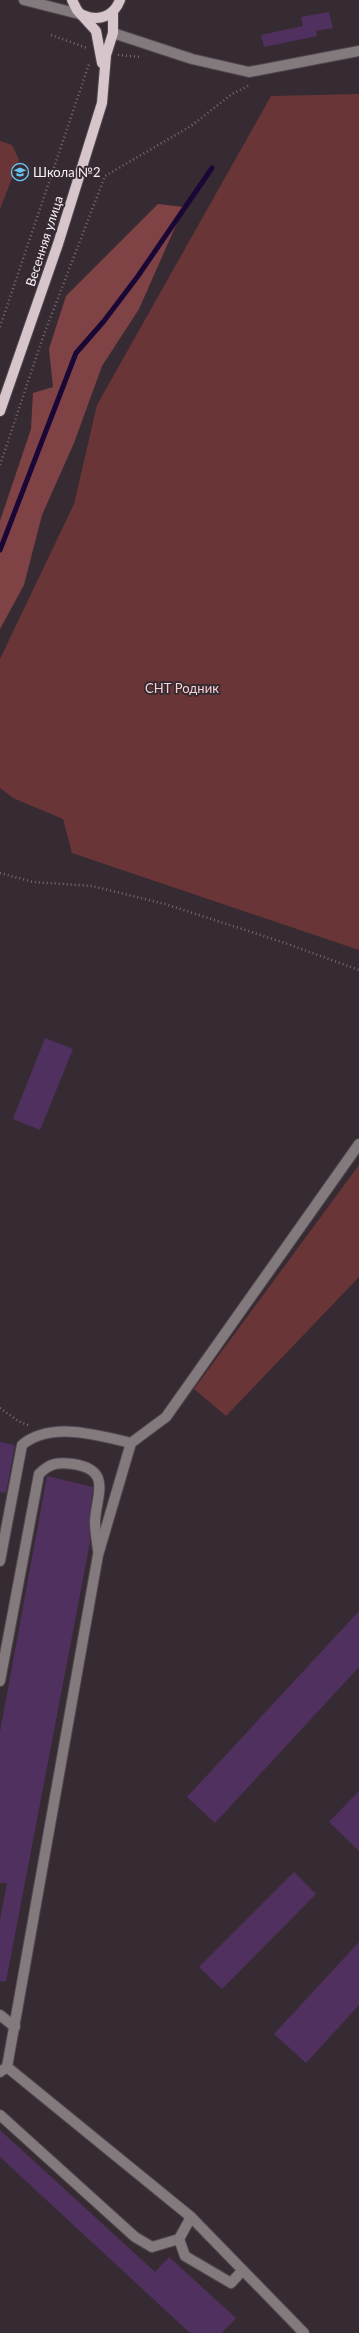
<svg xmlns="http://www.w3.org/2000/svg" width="359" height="2333" viewBox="0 0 359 2333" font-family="Lato,sans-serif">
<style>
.green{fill:#6a3537}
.forest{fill:#7f4245}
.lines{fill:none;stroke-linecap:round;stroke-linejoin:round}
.stream{stroke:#190736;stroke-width:5}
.building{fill:#50305e}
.minor-casing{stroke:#52474e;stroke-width:12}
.major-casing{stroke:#52474e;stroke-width:12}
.path{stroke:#756b72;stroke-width:2.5;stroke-dasharray:1 3;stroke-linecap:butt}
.minor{stroke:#827a7d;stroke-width:10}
.major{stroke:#d6c6cb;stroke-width:10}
.labels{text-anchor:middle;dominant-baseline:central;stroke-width:4;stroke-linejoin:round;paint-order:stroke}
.poi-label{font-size:13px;fill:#f9f1f7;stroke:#372b33;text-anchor:start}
.street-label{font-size:13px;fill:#f9f1f7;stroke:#372b33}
.park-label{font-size:13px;fill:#f8d0d0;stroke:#372b33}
</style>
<rect width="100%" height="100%" fill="#372b33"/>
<g class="green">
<polygon points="359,94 359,950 72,853 63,819 13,798 0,788 0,659 74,504 97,405 271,96"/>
<polygon points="0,141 12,145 19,160 0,209"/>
<polygon points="359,1165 359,1277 226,1416 194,1389"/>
</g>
<polygon class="forest" points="158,204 184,207 139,309 102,366 74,443 42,515 24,585 0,629 0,521 31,429 33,393 53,387 49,349 66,296"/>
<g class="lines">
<polyline class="stream" points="0,550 76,353 104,321 138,276 212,168"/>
</g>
<g class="building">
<polygon points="329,12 333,28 316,31 317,36 264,47 261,35 303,26 301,17"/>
<polygon points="45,1038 73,1049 40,1130 13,1119"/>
<polygon points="0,1442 15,1445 6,1493 0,1492"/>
<polygon points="47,1476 93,1487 89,1521 90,1542 6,1982 0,1981 0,1920 7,1883 0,1883 0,1732"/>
<polygon points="359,1611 359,1667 215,1823 187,1797"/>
<polygon points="359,1791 359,1851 329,1822"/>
<polygon points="294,1872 316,1894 222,1989 199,1967"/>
<polygon points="359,1942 359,2005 306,2063 274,2034"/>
<polygon points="0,2130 155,2272 169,2257 236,2318 222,2333 190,2333 0,2157"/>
</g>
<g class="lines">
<g class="minor-casing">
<g id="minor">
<polyline points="24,0 83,15"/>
<polyline points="113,33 192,59 249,72 359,51"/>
<path d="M0 1561 22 1445C51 1421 97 1435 131 1443"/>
<path d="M0 1681 39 1474C50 1463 58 1462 73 1464 113 1470 96 1495 95 1522 95 1531 97 1541 98 1550"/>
<polyline points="0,2015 15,2027"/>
<polyline points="7,2067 98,1555 131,1443 166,1417 359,1144"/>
<polyline points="0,2072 7,2067 191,2217 304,2333"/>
<polyline points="0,2115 135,2237 152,2247 179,2239"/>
<polyline points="191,2217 179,2239 185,2256 231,2283 242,2271"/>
</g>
</g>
<g class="major-casing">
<g id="major">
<polyline points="72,0 77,10 96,31 102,63"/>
<path d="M83 15C99 22 114 16 120 0"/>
<polyline points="0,411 58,244 102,103 106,55 113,33 113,13"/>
</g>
</g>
<g class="path">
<polyline points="51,35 87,48"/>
<polyline points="118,55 141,57"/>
<polyline points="0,327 89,64"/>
<polyline points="0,465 43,337 105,176 191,126 232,94 250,85"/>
<polyline points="0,873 33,882 92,886 165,904 282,942 359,970"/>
<polyline points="0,1408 18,1421 30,1426"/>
</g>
<use href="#minor" class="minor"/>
<use href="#major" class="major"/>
</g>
<defs>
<g id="school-ring" transform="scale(0.9)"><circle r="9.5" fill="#372b33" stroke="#69c4f0" stroke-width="1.5"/><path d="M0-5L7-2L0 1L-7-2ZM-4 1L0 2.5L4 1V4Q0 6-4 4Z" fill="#69c4f0"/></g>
</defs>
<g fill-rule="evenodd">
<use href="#school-ring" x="20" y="172"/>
</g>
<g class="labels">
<g class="poi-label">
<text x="33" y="172">Школа №2</text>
</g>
<g class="street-label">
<text transform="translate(44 241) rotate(-72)">Весенняя улица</text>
</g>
<g class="park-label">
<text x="182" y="688">СНТ Родник</text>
</g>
</g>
</svg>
